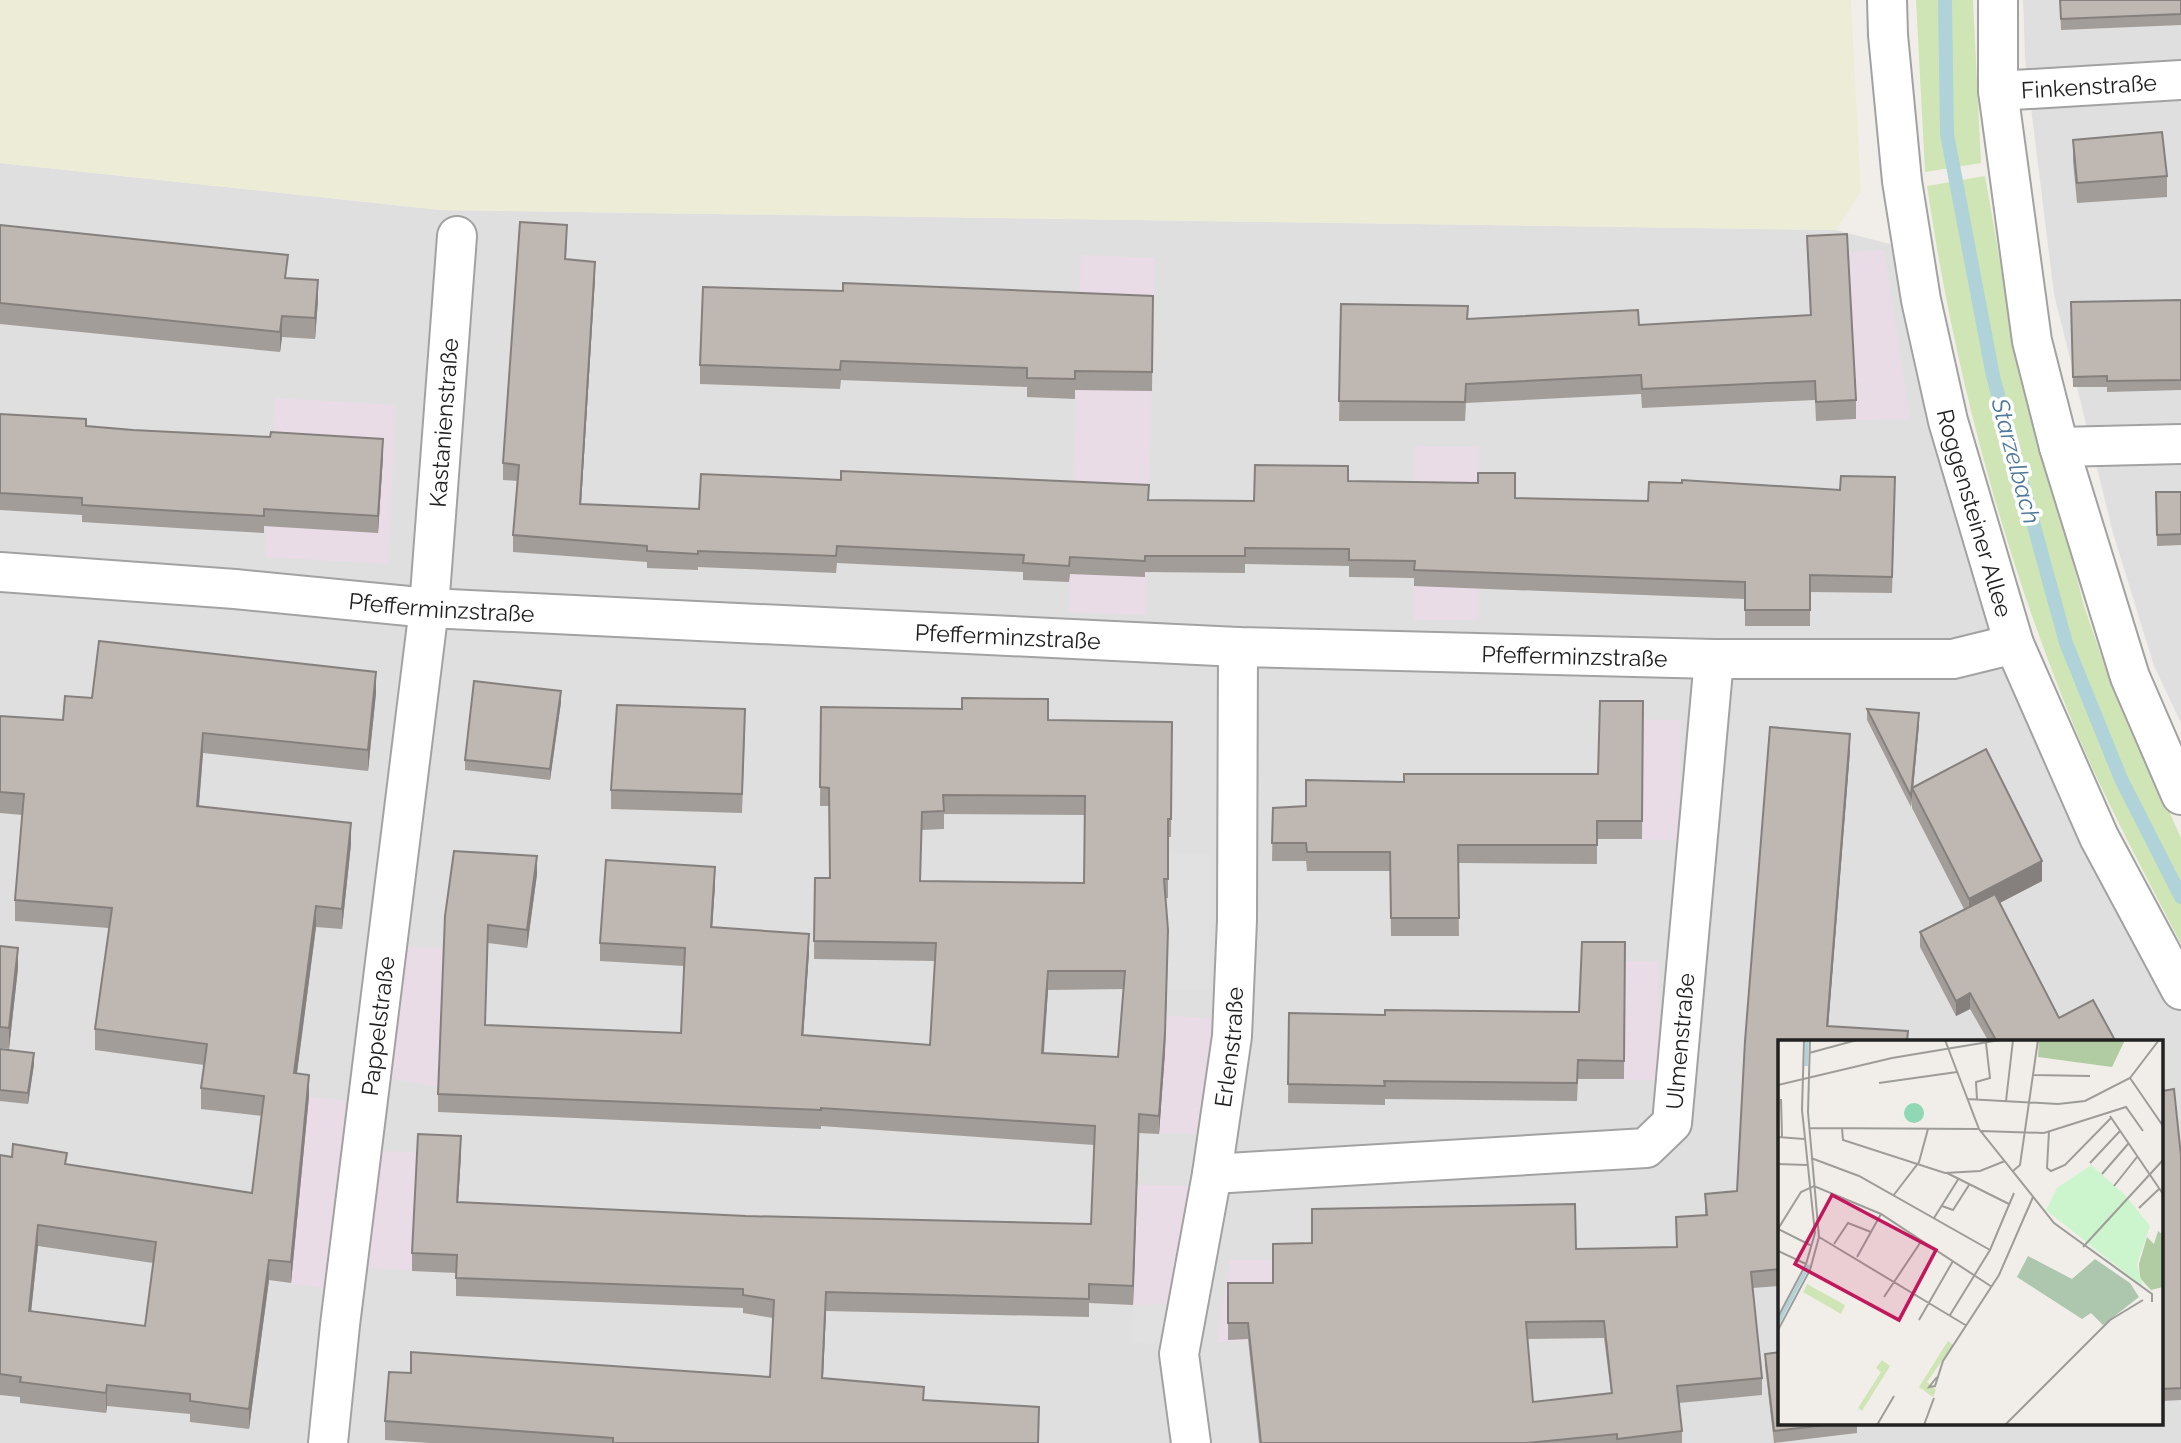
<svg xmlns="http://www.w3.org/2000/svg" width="2181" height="1443" viewBox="0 0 2181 1443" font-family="Raleway,sans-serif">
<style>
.residential{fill:#dfdfdf;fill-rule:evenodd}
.industrial{fill:#e9dce7}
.farmland{fill:#ededd7}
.grass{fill:#d0e5b5}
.parking{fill:#e1e1e1}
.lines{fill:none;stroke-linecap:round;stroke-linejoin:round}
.stream{stroke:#afd3d9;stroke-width:14}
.minor-casing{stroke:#a2a2a2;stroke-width:42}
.minor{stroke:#fff;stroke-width:38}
.wall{fill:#a39d99;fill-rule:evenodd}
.shaded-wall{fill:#85807d}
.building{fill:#beb7b2;stroke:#85807d;stroke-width:2;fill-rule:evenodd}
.labels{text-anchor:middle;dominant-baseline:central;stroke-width:7;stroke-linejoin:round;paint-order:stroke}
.street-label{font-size:23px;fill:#212121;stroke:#fff}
.water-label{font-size:24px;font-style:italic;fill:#507999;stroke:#fff}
.inset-river{fill:none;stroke:#afd3d9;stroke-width:3.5}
.inset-road{fill:none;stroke:#9e9c99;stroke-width:2}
.view{fill:#c2185b;fill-opacity:0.15;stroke:#c2185b;stroke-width:3.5}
.inset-edge{fill:none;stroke:#212121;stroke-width:3.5}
</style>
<rect width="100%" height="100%" fill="#f1eee9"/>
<g class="residential">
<polygon points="2023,0 2181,0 2181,723 2154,666 2113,533 2054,294 2025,59"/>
<path d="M0 163 441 210 1836 230 1890 244 1979 568 2181 1007V1443H0ZM1780 1042H2162V1424H1780Z"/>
</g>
<g class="industrial">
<polygon points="1884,250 1910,419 1816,421 1807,255"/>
<polygon points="1081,255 1155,258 1146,615 1069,612"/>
<polygon points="275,398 396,405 388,564 265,557"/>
<polygon points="1415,446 1479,447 1478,620 1414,620"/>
<polygon points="1600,719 1681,720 1679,840 1598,839"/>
<polygon points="407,947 488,949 483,1089 439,1087 387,1078"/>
<polygon points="1582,961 1659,961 1658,1080 1581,1079"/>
<polygon points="1125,1012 1217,1019 1197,1134 1115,1131"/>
<polygon points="267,1091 346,1101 324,1288 251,1278"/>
<polygon points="376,1151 461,1154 456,1273 367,1268"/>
<polygon points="1094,1183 1188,1186 1170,1304 1133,1305"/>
<polygon points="1230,1260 1311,1260 1311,1340 1217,1342"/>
</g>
<polygon class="farmland" points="0,0 1851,0 1861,191 1836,230 441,210 0,163"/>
<g class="grass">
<polygon points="1916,0 1973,0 1981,163 1925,172"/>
<path d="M1985 176 2006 295 2084 606 2107 673 2181 838V944C2145 874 2107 804 2076 731 2004 558 1954 371 1927 186Z"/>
</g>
<g class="parking">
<rect x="1168" y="853" width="41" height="136"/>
<polygon points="1170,1304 1164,1345 1131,1343 1133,1305"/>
</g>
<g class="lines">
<polyline class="stream" points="1945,0 1947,134 1993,376 2066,643 2121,779 2181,897"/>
<g class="minor-casing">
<g id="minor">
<path id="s1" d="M1887 0 1888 35 1902 181 1921 300 1948 421 2014 644 2099 837 2181 990"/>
<polyline points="1998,0 1998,91 2032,341 2059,447 2130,677 2181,795"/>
<path id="s2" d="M1998 91 2181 80"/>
<polyline points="2059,447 2181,444"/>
<path id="s3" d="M0 572 235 589 429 608 1238 647 1714 659H1953L2014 644"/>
<path id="s4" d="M1212 1174 1646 1148 1672 1123 1714 659"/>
<path id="s5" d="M328 1443 340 1325 429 608 457 236"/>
<path id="s6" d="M1191 1443 1179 1354 1212 1174 1232 1036 1237 920 1238 647"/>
</g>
</g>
<use href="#minor" class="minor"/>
</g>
<g class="wall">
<polygon points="2060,0 2181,0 2181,25 2061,30"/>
<polygon points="2073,140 2167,176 2167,197 2077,203 2073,161"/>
<polygon points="0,225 287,278 318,300 315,339 282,337 280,352 0,324"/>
<polygon points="1807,236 1856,400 1856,419 1816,421 1815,400 1642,408 1641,394 1466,403 1465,421 1339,421 1341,304 1468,319 1639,325 1810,315"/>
<polygon points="567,241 566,259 595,278 581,504 699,509 1149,500 1254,501 1348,481 1515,498 1648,501 1895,494 1892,593 1810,592 1810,626 1745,626 1745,599 1414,586 1414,578 1349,577 1349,566 1245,564 1245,573 1145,572 1145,577 1070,574 1069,582 1023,580 1023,572 837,563 836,573 698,567 698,570 647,568 647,562 513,552 513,535 517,481 503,480 503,463"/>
<polygon points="843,291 1153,296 1152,391 1075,390 1075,399 1027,397 1027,387 841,380 840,389 700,384 700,365"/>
<polygon points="2181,300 2181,390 2107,392 2107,387 2073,387 2071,302"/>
<polygon points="0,414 86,426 383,456 378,533 264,526 264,533 193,529 82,522 82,515 0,510"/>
<polygon points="2156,492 2181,492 2181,545 2157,546"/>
<path d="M376 693 368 771 203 753 199 807 351 844 342 929 316 927 297 1074 309 1096 291 1283 269 1280 249 1429 190 1422V1414L107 1406 106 1413 20 1403V1397L0 1395V1155L67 1164 252 1193 262 1116 201 1109V1088L204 1065 95 1050V1029L109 928 15 921V900L22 815 0 813V716L63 720 92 698ZM38 1246 153 1263 145 1326 31 1311Z"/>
<polygon points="1643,701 1642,839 1597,839 1597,864 1458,863 1459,936 1391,936 1390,871 1307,871 1306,861 1272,861 1273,808 1306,806 1404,782 1598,774"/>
<polygon points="561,702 550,780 465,770 465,760"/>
<path d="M821 707 1048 720 1172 722 1171 837H1168V898H1166L1168 949 1165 1052 1159 1134 1139 1133 1133 1305 1089 1303V1317L826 1311 823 1378 1039 1425 1038 1443H430L385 1440V1421L411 1373 770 1377 773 1318 743 1313V1308L456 1296V1273L412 1271V1253L461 1154 458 1202 746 1216 1091 1224 1094 1145 821 1126V1129L438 1112V1094L454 851 537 874 527 948 488 943 485 1025 681 1033 684 966 600 961V943L715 885 712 927 809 952 803 1036 930 1045 935 961 814 959 815 878H830L829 806H820ZM944 814 1085 815 1084 883 920 881 922 830 944 829ZM1124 989 1118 1057 1044 1053 1048 990Z"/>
<polygon points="1867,709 1919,724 1913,788 2042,881 1999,903 2059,1018 2116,1042 1989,1042 1970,1009 1956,1016 1920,947 1920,932 1964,909 1912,808 1912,799 1911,807 1867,720"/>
<polygon points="745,729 742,813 611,809 611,790"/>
<path d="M1850 751 1828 1026 1908 1042H1780V1286L1752 1288 1762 1378V1395L1679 1403 1682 1431V1443H1259L1248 1339 1228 1340V1283H1273L1576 1249 1677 1247 1676 1217 1705 1215V1194L1737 1191ZM1604 1338 1611 1393 1533 1402 1527 1339Z"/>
<polygon points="1625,942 1624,1079 1578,1079 1577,1101 1385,1099 1385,1105 1288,1103 1289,1013 1385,1015 1579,1012"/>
<polygon points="0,946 18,968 9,1049 0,1048"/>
<polygon points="0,1049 34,1064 28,1104 0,1101"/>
<polygon points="2162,1091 2181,1156 2181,1400 2162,1401"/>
<polygon points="1765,1354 1780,1424 1886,1424 1857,1426 1857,1433 1774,1443 1765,1366"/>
</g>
<g class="shaded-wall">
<polygon points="595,262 595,278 580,520 580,504"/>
<polygon points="318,280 318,300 315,339 315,318"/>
<polygon points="282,316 282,337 280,352 280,332"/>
<polygon points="383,439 383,456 378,533 378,516"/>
<polygon points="376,672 376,693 368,771 368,750"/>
<polygon points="561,691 561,702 550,780 550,769"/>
<polygon points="1919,713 1919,724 1913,790 1912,788 1911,807 1911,796"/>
<polygon points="203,733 203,753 197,827 197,806"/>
<polygon points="1850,734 1850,751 1827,1042 1827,1026"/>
<polygon points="351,823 351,844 342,929 342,909"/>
<polygon points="537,856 537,874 527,948 527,930"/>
<polygon points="2042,861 2042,881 1969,919 1969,899"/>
<polygon points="715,867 715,885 711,946 711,927"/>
<polygon points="316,906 316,927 294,1094 294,1073"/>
<polygon points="1168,930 1165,1052 1159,1134 1159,1116"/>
<polygon points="809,934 809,952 802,1054 802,1035"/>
<polygon points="18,948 18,968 9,1049 9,1028"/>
<polygon points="1048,971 1048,990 1042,1071 1042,1053"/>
<polygon points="1970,993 1970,1009 1956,1016 1956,1001"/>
<polygon points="34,1053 34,1064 28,1104 28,1093"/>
<polygon points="309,1075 309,1096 291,1283 291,1262"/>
<polygon points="1139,1114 1139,1133 1133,1305 1133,1286"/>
<polygon points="461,1136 461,1154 457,1220 457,1202"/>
<polygon points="38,1225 38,1246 29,1332 29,1311"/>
<polygon points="269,1260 269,1280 249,1429 249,1409"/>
<polygon points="826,1292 826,1311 822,1397 822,1378"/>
<polygon points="107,1385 107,1406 106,1413 106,1393"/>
</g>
<g class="building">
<polygon points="2060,0 2181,0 2181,14 2061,19"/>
<polygon points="2162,132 2167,176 2077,183 2073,140"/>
<polygon points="520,222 567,225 565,259 595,262 580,504 699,509 701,474 841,480 841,471 1149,485 1148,500 1254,501 1255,465 1348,466 1348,481 1478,483 1478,473 1515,473 1515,498 1648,501 1649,482 1682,483 1682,480 1840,490 1841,476 1895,477 1892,577 1810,575 1810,610 1745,610 1745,582 1414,570 1415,561 1349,560 1349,549 1245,548 1245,556 1145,556 1145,561 1070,557 1069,566 1023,563 1024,555 837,546 836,556 698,551 698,554 647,551 647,546 513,535 519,465 503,463"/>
<polygon points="0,225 288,255 285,278 318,280 315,318 282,316 280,332 0,303"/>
<polygon points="1847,234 1856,400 1816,402 1815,381 1642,389 1641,375 1466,384 1465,402 1339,401 1341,304 1468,306 1467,319 1638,310 1639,325 1811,315 1807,236"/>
<polygon points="843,283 1153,296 1152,372 1075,371 1075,379 1027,378 1027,368 841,361 840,370 700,365 703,287 843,291"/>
<polygon points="2181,300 2181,380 2107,381 2107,376 2073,377 2071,302"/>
<polygon points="0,414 86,419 86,426 133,430 270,437 271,432 383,439 378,516 264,509 264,516 193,512 82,505 82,498 0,493"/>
<polygon points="2156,492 2181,492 2181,534 2157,535"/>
<path d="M99 641 376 672 368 750 203 733 197 806 351 823 342 909 316 906 294 1073 309 1075 291 1262 269 1260 249 1409 190 1401V1394L107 1385 106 1393 20 1382 21 1377 0 1374V1155L12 1157 13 1144 67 1153 65 1164 252 1193 264 1096 201 1088 207 1044 95 1029 112 908 15 900 24 794 0 792V716L63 720 65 696 92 698ZM38 1225 156 1242 145 1326 29 1311Z"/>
<polygon points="474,681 561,691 550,769 465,760"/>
<path d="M962 698 1048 699V720L1172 722 1171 819H1168V879H1164L1168 930 1165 1033 1159 1116 1139 1114 1133 1286 1089 1284V1299L826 1292 822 1378 924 1387 923 1400 1039 1407 1038 1443H613V1438L385 1421 389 1372 411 1373V1352L770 1377 774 1300 743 1295V1289L456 1278 457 1255 412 1253 418 1134 461 1136 457 1202 746 1216 1091 1224 1095 1126 821 1108V1110L438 1094 445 916 454 851 537 856 527 930 488 925 485 1025 681 1033 685 948 600 943 606 860 715 867 711 927 809 934 802 1035 930 1045 936 943 814 941 815 878H830L829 788 820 787 821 707 962 709ZM943 795 1085 796 1084 883 920 881 922 812 944 811ZM1048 971H1125L1118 1057 1042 1053Z"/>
<polygon points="1600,701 1643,701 1642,821 1597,821 1597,845 1458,845 1459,918 1391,918 1390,852 1307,852 1306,843 1272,843 1273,808 1306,806 1306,780 1404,782 1404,774 1598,774"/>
<polygon points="617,705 745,709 742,794 611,790"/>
<polygon points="1867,709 1919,713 1911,796"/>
<path d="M1770 727 1850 734 1827 1026 1908 1031 1907 1042H1780V1269L1751 1272 1762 1378 1677 1386 1682 1431 1617 1439V1434L1527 1443H1261L1248 1323H1228V1283H1273V1244L1312 1243V1209L1575 1204 1576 1249 1677 1247 1676 1217 1707 1215 1705 1194 1737 1191 1745 1041ZM1604 1321 1612 1393 1533 1402 1526 1322Z"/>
<polygon points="1986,749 2042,861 1969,899 1912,788"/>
<polygon points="1995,894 2059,1018 2093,1000 2116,1042 1997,1042 1970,993 1956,1001 1920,932"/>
<polygon points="1582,942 1625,942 1624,1061 1578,1060 1577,1083 1384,1081 1385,1086 1288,1084 1289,1013 1385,1015 1385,1010 1579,1012"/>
<polygon points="0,946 18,948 9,1028 0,1027"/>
<polygon points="0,1049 34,1053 28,1093 0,1090"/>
<polygon points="2174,1089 2181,1156 2181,1388 2162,1389 2162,1091"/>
<polygon points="1780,1352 1780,1424 1834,1424 1774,1431 1765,1354"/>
</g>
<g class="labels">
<g class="street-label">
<text stroke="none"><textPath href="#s2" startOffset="91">Finkenstraße</textPath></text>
<text stroke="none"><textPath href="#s5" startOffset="1027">Kastanienstraße</textPath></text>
<text stroke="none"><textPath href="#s1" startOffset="522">Roggensteiner Allee</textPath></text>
<text stroke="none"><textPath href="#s3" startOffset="443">Pfefferminzstraße</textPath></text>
<text stroke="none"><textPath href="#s3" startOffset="1010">Pfefferminzstraße</textPath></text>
<text stroke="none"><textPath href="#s3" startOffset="1577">Pfefferminzstraße</textPath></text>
<text stroke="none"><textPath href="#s5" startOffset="420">Pappelstraße</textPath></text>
<text stroke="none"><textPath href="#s4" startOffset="553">Ulmenstraße</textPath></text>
<text stroke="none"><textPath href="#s6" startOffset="401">Erlenstraße</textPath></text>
</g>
<g class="water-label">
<text transform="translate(2016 461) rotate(75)">Starzelbach</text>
</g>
</g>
<g transform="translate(1778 1040)">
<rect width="385" height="385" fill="#f1eee9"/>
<path d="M29 244 67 265 63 274 25 252ZM170 301 175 305 149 342 158 350 155 357 141 347ZM104 320 112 326 84 371 80 368 103 332 98 328Z" fill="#d0e5b5"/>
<path d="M261 0 306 1 347 0 334 27 260 17ZM380 191 385 195V247L373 250 362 238 361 224 369 197 376 204Z" fill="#b1cba2"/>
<path d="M250 216 294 239 317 219 352 243 361 257 325 285 313 273 304 279 239 237Z" fill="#adc7af"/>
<path d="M313 125 347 155 372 186 359 224 365 247 268 170 279 148Z" fill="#ccf5cd"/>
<path d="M126 73a10 10 0 1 1 20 0a10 10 0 1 1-20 0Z" fill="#90d7b6"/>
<path class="inset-river" d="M28 26 29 0M0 283 31 225"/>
<path class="inset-road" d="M167 0 201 89 276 183 374 254V262M31 13 79 0M256 35 312 36M352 38 385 86M101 43 179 32M0 45 114 18 222 0M3 59 4 97M189 59 280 64 307 61 352 38 381 0M199 59 198 42 212 38 208 3M228 61 235 0M332 76 385 154M31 88 201 89M64 88 65 100 167 133 202 131 227 121M203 91 266 93 348 67 365 91M271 91 269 128 273 131 287 125 333 78M0 97 26 99M33 118 81 136 212 210M312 123 342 91M0 124 29 125M235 131 242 125 260 0M169 133 231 164M324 134 350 104M336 146 359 117M115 156 141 122 150 89M164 166 175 170 191 145M361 168 381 149M156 178 181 138M0 189 23 152 36 146 103 174 214 247M0 189 34 206M41 197 189 286M56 204 70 183 93 192M305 207 385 120M0 211 28 224M79 217 103 174M106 257 144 200M172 275 212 210 236 153M0 277 28 224 37 193 24 70 26 0M141 280 175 221M0 290 32 230 41 197 30 72 32 0M159 337 151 347 157 346 165 321 221 235 255 157M99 385 116 356M146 385 156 358M227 385 332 280 365 260"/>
<path class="view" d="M54 155 158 210 121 280 17 224Z"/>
<rect width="385" height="385" class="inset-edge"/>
</g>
</svg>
